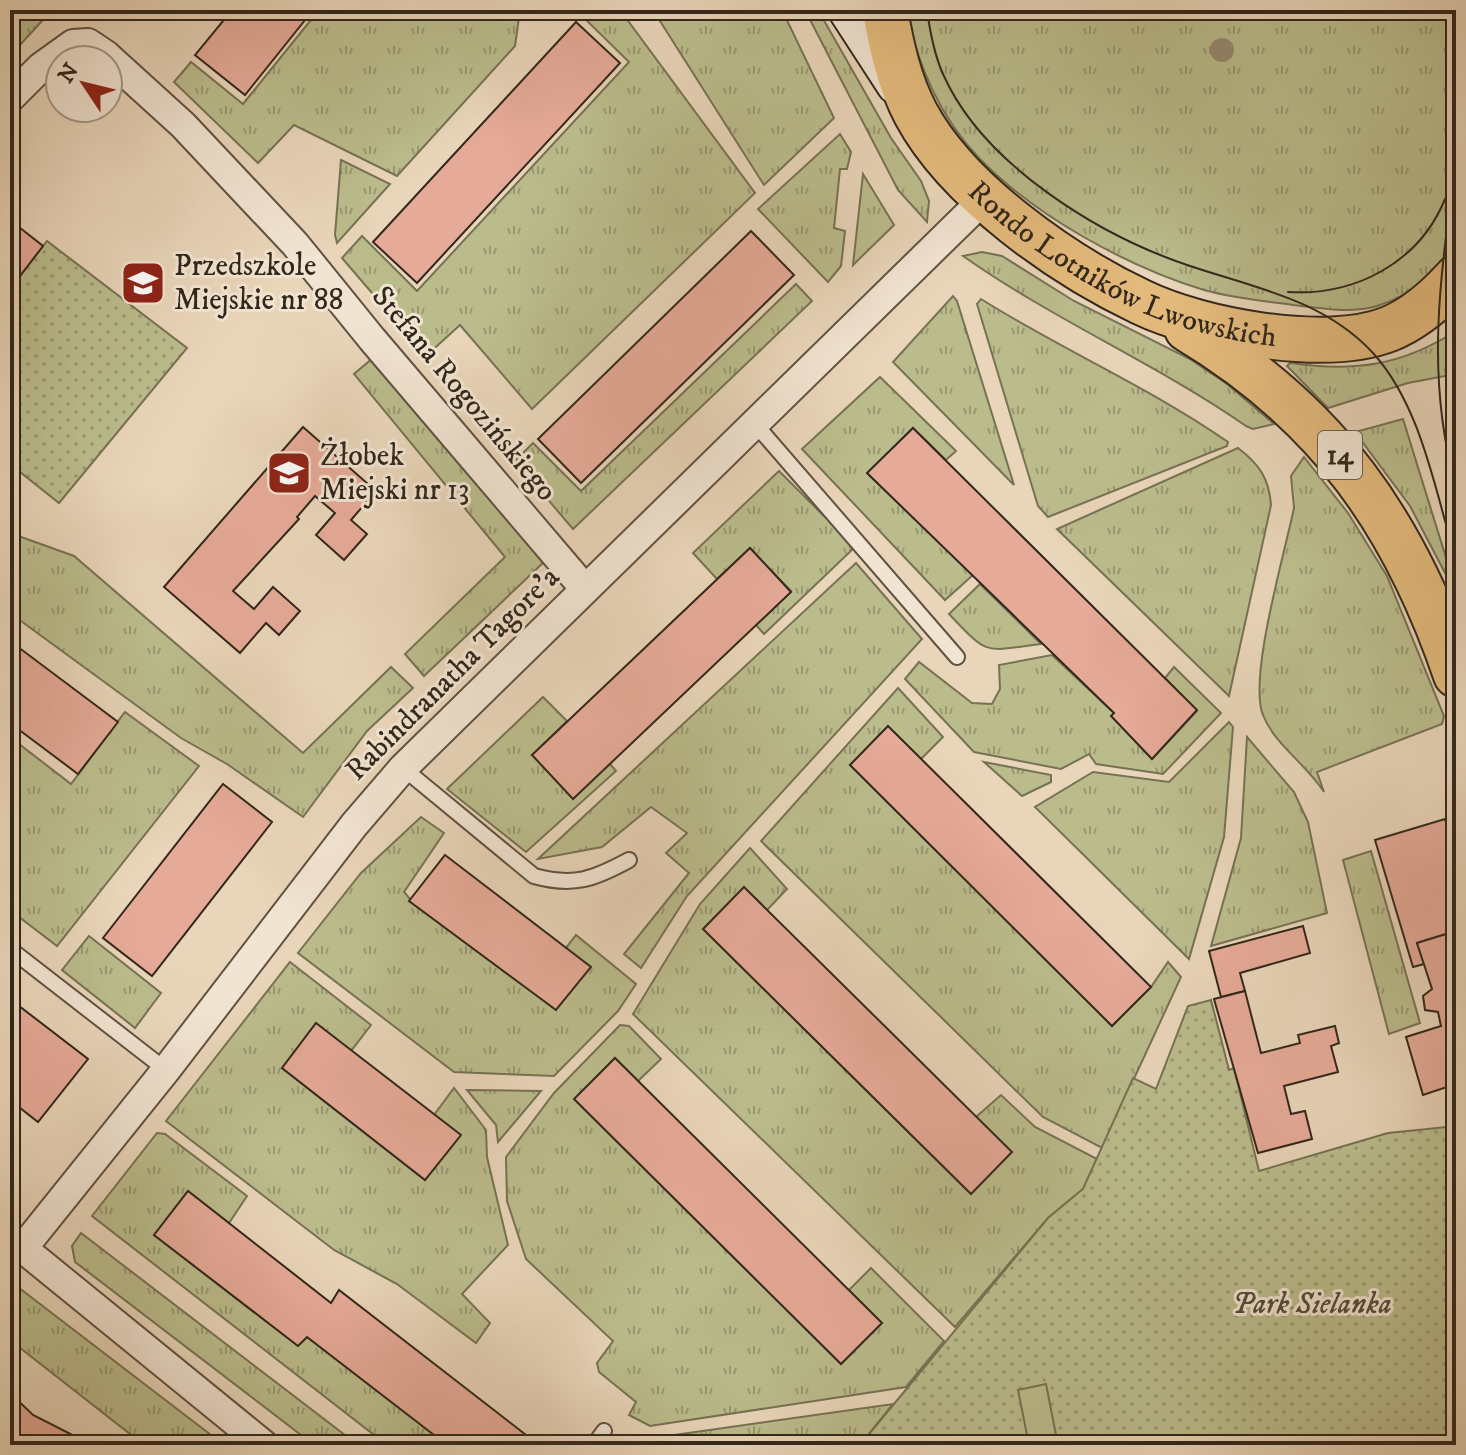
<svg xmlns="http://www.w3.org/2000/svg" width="1466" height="1455" viewBox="0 0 1466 1455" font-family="'IM FELL DW Pica',serif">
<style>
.grass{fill:url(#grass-tufts);stroke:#767254;stroke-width:2}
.park{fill:url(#park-dots);stroke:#767254;stroke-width:2}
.pitch{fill:#bbbc8c;stroke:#767254;stroke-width:2}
.building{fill:#e6aa98;stroke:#32271b;stroke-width:2}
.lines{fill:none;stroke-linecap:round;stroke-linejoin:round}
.service-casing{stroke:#605242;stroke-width:18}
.minor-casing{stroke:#605242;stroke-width:32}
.secondary-casing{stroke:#32271b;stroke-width:44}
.primary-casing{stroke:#32271b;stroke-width:48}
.service{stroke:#f1e4d2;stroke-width:14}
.minor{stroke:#f1e4d2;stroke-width:28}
.secondary{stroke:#f1e4d2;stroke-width:40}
.primary{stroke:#e4ba7c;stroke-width:44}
.tram{stroke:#32271b;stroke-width:2}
.tree{fill:#978a72}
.labels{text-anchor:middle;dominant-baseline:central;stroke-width:6;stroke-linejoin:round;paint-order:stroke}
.shield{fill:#f1e4d2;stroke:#6b6052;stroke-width:2}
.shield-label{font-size:28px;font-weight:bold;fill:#32271b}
.street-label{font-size:30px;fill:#32271b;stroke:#f1e4d2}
.poi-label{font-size:30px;fill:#32271b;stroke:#f1e4d2;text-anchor:start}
.park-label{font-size:30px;font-style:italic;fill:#544c37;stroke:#f1e4d2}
</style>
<defs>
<pattern id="grass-tufts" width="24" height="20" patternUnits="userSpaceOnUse" patternTransform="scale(2)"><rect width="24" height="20" fill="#bbbc8c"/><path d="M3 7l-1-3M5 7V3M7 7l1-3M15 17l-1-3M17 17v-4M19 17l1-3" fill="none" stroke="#999972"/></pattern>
<pattern id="park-dots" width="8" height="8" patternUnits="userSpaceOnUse" patternTransform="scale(2)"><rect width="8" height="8" fill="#bbbc8c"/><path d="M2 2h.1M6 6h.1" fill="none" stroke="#999972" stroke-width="1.8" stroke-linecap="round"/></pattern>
</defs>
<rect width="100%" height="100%" fill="#e9d5b9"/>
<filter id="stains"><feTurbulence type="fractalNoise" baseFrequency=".0025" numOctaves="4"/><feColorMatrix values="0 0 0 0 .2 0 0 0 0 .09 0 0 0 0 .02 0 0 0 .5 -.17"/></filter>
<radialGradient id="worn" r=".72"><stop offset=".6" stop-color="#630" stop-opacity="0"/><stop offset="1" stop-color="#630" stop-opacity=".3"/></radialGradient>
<g class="grass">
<polygon points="10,10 52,10 10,56"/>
<polygon points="319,10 520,10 515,46 397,176 294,125 258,163 174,82 191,62 243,104"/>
<polygon points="583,10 620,10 755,193 532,409 460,325 426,356 342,258 362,236 417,291 629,62 580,14"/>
<polygon points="653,10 782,10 834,118 764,185"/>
<polygon points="805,10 818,10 891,138 921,181 929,201 927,222 898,190"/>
<path d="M905 10H1456V244C1435 273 1413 295 1377 306 1350 314 1321 308 1293 305 1263 301 1233 298 1204 290 1128 267 1035 216 980 159 939 117 919 66 905 10Z"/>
<polygon points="840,134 851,152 847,169 840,169 834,228 845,231 841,266 828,282 758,209"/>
<polygon points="341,160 390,184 337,243 335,235"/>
<polygon points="863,174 894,225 853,265"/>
<path d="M982 252 1002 256 1074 301 1190 359 1227 384 1274 424 1253 429 1246 426C1155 363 1054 320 963 256Z"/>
<polygon points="796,284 812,301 573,529 515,461 533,443 581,491"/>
<polygon points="953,296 957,301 1014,485 893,362"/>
<path d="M981 299C1062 350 1149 387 1228 442L1227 446 1048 517 1038 506 977 304Z"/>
<path d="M1456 331V374L1408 383 1328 408 1287 366 1290 363C1354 372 1401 366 1456 331Z"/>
<polygon points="373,358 545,561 424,676 405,654 505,557 354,374"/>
<polygon points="880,377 956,451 946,460 913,428 868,474 973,575 945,600 802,449"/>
<polygon points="1403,419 1456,590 1456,594 1410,506 1355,432"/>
<path d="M1238 448C1259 464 1269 478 1271 505L1229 696 1057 529Z"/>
<path d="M1304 457 1348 513 1387 576 1444 716 1442 724 1317 772 1324 792C1307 765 1274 744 1263 715 1248 678 1285 552 1294 508L1291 476Z"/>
<polygon points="779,471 855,547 764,634 756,625 791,591 750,548 717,579 693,553"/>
<polygon points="10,533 74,556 303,753 391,667 413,688 367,731 303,817 227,764 181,738 10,613"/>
<polygon points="856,563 922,639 687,896 641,968 624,954 689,873 666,853 687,833 651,807 602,847 538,859"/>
<path d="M980 584 1041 644C983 651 990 657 949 614Z"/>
<polygon points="1052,655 1114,713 1112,716 1152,759 1197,711 1165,678 1174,667 1221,713 1163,774 1096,764 1089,754 1061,769 974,752 905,679 919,662 972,703 992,704 1000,689 999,665"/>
<polygon points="898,688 943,737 921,759 888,727 850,765 1112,1026 1151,987 1168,962 1181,977 1102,1148 1043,1117 761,841"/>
<polygon points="543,697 567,721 532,755 610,764 616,771 526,852 447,789"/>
<polygon points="125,712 199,766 57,946 10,910 10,737 71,784"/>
<polygon points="1229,722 1233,727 1224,837 1189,959 1035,807 1093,772 1169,782"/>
<polygon points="1247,737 1294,792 1308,822 1327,913 1211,946 1241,838"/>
<polygon points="984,762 1051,775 1051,782 1022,796"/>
<polygon points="421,817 444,833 404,892 410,899 556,1010 566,948 576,935 636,984 618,1011 554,1076 454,1072 298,953 361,873"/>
<polygon points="750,848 787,889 767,910 744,888 703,929 970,1193 976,1117 1001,1095 1035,1127 1097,1159 1083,1189 1048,1218 955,1327 633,1014 700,904"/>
<polygon points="1371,851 1420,1023 1389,1034 1343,860"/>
<polygon points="89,936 161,993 135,1028 62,970"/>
<polygon points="290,962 371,1025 351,1051 316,1024 282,1068 425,1180 460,1136 434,1115 454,1088 486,1130 487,1157 508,1245 462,1294 490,1323 476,1343 397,1284 334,1250 166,1121"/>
<polygon points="620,1025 629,1026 661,1059 638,1081 615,1058 575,1100 841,1364 882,1323 849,1290 871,1268 944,1341 906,1387 650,1426 629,1415 636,1402 599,1372 597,1363 613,1341 526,1259 507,1201 506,1157 554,1093"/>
<polygon points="467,1090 541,1091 498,1142 496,1125"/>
<polygon points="157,1133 165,1134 247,1196 229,1223 188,1191 154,1235 298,1346 307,1337 447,1445 387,1445 92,1216"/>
<polygon points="81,1233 358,1445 314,1445 75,1262 72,1246"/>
<polygon points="10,1281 224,1445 144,1445 10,1340"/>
<polygon points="893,1404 860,1445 625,1442"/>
</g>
<g class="park">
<polygon points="47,241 187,348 59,503 10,464 10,289"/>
<polygon points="1211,1000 1229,1070 1234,1068 1259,1171 1388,1133 1456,1126 1456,1445 860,1445 1048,1218 1083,1189 1133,1078 1156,1089 1188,1006"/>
</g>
<polygon class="pitch" points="1046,1384 1058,1445 1029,1445 1018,1390"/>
<g class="building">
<polygon points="232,10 313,10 245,95 195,55"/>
<polygon points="576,22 620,63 417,283 373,242"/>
<polygon points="10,220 43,246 10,289"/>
<polygon points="751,231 794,275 581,483 538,439"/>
<polygon points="303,427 376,491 351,520 367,534 344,560 316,535 335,513 315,496 297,517 299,519 233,591 254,609 273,587 300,611 279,635 266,623 240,653 164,587"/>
<polygon points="913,428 1197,710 1152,759 1111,716 1114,713 867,473"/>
<polygon points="750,548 791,592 573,799 532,755"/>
<polygon points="10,641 118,722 78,774 10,723"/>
<polygon points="888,726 1151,987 1112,1026 850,765"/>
<polygon points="223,784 272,822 152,976 103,938"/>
<polygon points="1445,819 1456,861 1456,931 1417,943 1424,964 1413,967 1375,840"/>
<polygon points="445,855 591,967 556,1010 409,901"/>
<polygon points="744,887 1012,1152 971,1194 703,929"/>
<polygon points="1303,926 1310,953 1240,973 1245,991 1221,997 1209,951"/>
<polygon points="1456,931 1456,1084 1423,1095 1406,1037 1441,1026 1438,1012 1425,1010 1423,996 1432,989 1417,943"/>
<polygon points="1245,991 1261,1053 1300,1043 1298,1035 1335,1026 1339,1043 1331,1046 1338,1072 1284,1086 1291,1114 1305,1111 1312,1139 1258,1153 1214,999"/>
<polygon points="10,999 88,1059 38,1122 10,1100"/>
<polygon points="316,1023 461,1135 425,1180 282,1068"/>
<polygon points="615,1058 882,1323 841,1364 574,1099"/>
<polygon points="188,1191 331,1303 339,1290 539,1445 447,1445 307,1337 298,1346 154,1235"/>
<polygon points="10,1393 33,1415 92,1445 10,1445"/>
</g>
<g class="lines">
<g class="service-casing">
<g id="service">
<polyline points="756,425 957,657"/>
<path d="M403 768 534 876C574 887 594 879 629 860"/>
<polyline points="10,949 166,1070"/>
<polyline points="594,1445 604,1431"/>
</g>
</g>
<g class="minor-casing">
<g id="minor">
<polyline points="10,98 41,67 73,44 88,43 106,55 183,125 295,244 372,339 585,589"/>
<polyline points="10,1238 264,1445"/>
<polyline points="23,1248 166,1070 354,825 403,768 986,197"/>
</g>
</g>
<g class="secondary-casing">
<polyline id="secondary" points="849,10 897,84"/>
</g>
<g class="primary-casing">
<g id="primary">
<path id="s1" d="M885 10C891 45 899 82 916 114 958 192 1063 265 1141 302 1201 331 1326 354 1389 329 1416 318 1437 299 1456 278"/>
<path d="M1187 329C1327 413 1404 522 1456 675"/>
</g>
</g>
<use href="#service" class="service"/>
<use href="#minor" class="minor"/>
<use href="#secondary" class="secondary"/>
<use href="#primary" class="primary"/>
<g class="tram">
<path d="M927 10C930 32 934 54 943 74 983 165 1100 236 1190 266 1256 288 1324 300 1373 353 1422 407 1435 492 1456 559"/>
<polyline points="1448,10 1456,43"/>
<path d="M1456 166C1440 273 1425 379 1456 486"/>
<path d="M1288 292C1355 296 1419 263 1445 199"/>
</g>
</g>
<circle class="tree" cx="1222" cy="50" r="12"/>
<defs>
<g id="school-square" transform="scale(2.3)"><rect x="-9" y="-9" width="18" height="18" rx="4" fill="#8f2418" stroke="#f1e4d2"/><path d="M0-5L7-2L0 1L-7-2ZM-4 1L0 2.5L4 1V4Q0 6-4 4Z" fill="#fff"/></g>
</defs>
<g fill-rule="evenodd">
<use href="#school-square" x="143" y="283"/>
<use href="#school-square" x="289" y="473"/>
</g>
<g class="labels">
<rect class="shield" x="1318" y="431" width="44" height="48" rx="6"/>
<g class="shield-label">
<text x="1340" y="455">14</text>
</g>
<g class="street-label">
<text stroke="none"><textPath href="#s1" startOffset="374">Rondo Lotników Lwowskich</textPath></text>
<text transform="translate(464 394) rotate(50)">Stefana Rogozińskiego</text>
<text transform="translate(453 674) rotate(-45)">Rabindranatha Tagore'a</text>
</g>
<g class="poi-label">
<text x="174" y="266">Przedszkole<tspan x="174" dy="34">Miejskie nr 88</tspan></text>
<text x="320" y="456">Żłobek<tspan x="320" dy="34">Miejski nr 13</tspan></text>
</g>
<g class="park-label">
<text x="1312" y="1304">Park Sielanka</text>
</g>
</g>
<rect width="1466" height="1455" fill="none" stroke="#e9d5b9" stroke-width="40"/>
<rect x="12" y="12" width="1442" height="1431" fill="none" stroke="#32271b" stroke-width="4"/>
<rect x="20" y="20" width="1426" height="1415" fill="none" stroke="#32271b" stroke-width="2"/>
<g transform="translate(84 84) rotate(305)"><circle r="38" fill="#f1e4d2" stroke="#a59889" stroke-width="2"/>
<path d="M0-6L14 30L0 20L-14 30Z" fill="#8f2418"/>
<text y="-12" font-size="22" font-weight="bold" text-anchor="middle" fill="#32271b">N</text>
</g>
<rect width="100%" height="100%" filter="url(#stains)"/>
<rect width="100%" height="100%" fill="url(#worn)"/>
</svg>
